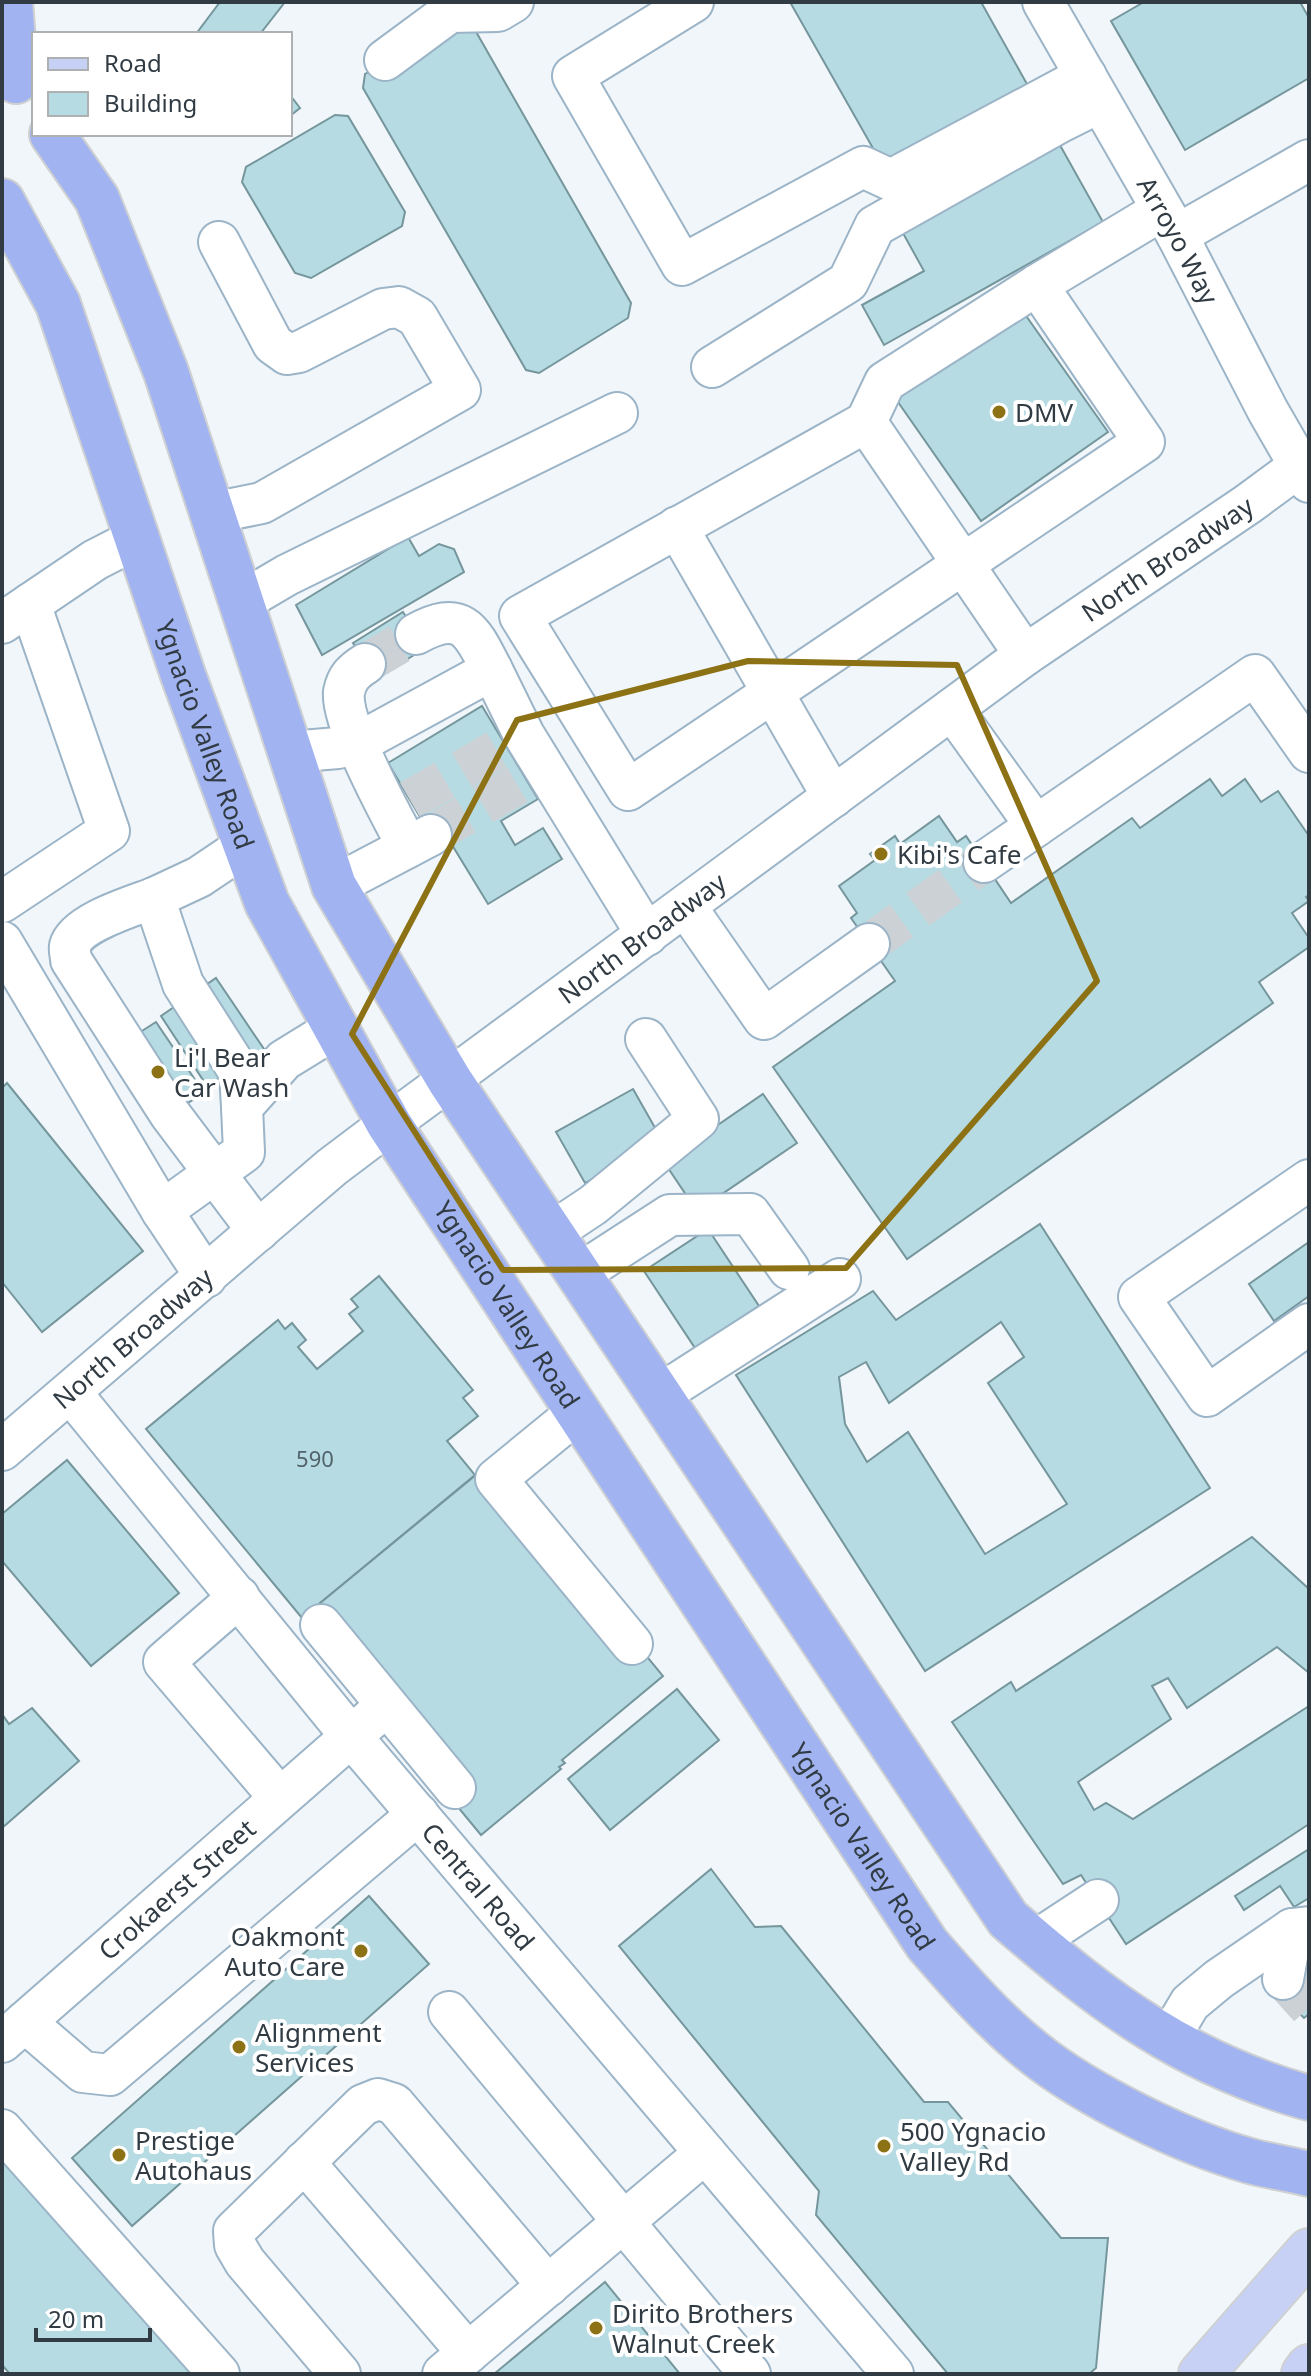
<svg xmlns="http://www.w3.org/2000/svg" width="1311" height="2376" viewBox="0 0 1311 2376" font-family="'Noto Sans',sans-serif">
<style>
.building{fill:#b7dbe2;stroke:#74969c;stroke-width:2;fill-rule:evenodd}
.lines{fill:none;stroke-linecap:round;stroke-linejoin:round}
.minor-tunnel{stroke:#cbd1d5;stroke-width:40;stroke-dasharray:40 20;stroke-linecap:butt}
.minor-casing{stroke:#9bb4c7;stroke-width:44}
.major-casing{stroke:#ced0d2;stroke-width:48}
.highway-casing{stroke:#ced0d2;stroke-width:48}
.minor{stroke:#fff;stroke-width:40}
.major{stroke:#c7d1f6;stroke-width:44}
.highway{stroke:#a1b3f0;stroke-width:44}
.marked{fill:none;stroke:#8d7215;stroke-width:6;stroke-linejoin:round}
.poi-dot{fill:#8d7215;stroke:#fff;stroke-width:3}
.labels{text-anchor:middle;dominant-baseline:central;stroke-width:8;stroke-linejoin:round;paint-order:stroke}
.number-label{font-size:22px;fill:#52636b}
.street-label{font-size:26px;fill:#313b43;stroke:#fff}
.poi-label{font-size:26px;fill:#313b43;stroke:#fff;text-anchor:start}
</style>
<rect width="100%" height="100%" fill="#f1f6fa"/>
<g class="building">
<polygon points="220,2 285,2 260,34 196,34"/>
<polygon points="790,2 981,2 1027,84 883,166"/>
<polygon points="1144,2 1300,2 1309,18 1309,78 1185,150 1111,21"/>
<polygon points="458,20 471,23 631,303 628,318 539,373 526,370 363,88 365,74"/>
<polygon points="290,95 300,108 290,116"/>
<polygon points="335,115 348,116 405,212 402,226 311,278 295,273 242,182 246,167"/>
<polygon points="1056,138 1103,222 884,345 862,305 924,271 899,226"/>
<polygon points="1017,303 1108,432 981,521 891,392"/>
<polygon points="408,537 419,556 439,544 454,549 464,572 322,655 296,605"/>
<polygon points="403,612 425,648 376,679 353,643"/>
<polygon points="482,706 538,799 501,821 515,845 543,828 562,859 488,904 452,845 441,852 388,763"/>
<polygon points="1210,779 1222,796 1245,779 1261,802 1278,791 1309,836 1309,895 1306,897 1309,901 1292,913 1309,938 1309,947 1259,982 1273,1003 907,1259 773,1067 895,981 851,918 857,913 839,886 875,860 870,854 895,836 900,844 939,816 957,842 966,836 1011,903 1132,818 1140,828"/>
<polygon points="216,978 264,1049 207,1086 161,1016"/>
<polygon points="156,1022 204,1093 159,1121 112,1050"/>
<polygon points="7,1083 143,1251 42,1332 2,1282 2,1088"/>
<polygon points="633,1089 662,1140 585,1183 556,1132"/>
<polygon points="763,1094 797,1143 697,1211 664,1162"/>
<path d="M1040 1224 1210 1488 925 1671 736 1375 873 1291 896 1320ZM1001 1322 1024 1357 988 1383 1067 1504 985 1554 908 1432 867 1462 845 1424 839 1377 866 1362 889 1403Z"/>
<polygon points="708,1229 759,1306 695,1348 644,1271"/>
<polygon points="1309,1242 1309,1296 1274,1321 1249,1284"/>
<polygon points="379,1276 473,1390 463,1398 478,1416 447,1441 475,1475 302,1618 146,1429 278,1320 285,1329 292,1323 306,1340 298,1347 317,1369 363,1331 349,1314 358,1307 351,1299"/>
<polygon points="67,1460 179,1593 91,1666 2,1561 2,1514"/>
<polygon points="488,1465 624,1613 648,1658 663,1676 562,1760 565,1763 559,1767 561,1769 481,1835 302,1618"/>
<polygon points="1252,1537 1309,1589 1309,1673 1277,1647 1187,1708 1168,1678 1152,1686 1171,1719 1078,1782 1094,1810 1106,1803 1133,1819 1309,1706 1309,1824 1126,1944 1081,1875 1063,1884 952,1722 1011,1682 1016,1691"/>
<polygon points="677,1689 719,1740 610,1830 568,1779"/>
<polygon points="32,1708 79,1761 2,1828 2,1714 9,1724"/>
<polygon points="1309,1849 1309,1898 1294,1907 1280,1886 1244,1910 1235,1896"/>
<polygon points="711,1869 755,1927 781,1926 924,2102 948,2102 1061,2238 1108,2238 1096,2368 1089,2374 948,2374 816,2215 819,2191 619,1946"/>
<polygon points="369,1896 429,1964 132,2226 72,2158"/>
<polygon points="1309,1961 1309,2014 1304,2018 1273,1987"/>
<polygon points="2,2150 198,2374 10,2374 2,2365"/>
<polygon points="605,2282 680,2374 494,2374"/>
</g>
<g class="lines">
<g class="minor-tunnel">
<polyline points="365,664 416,634"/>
<polyline points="410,800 505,745"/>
<polyline points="431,835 526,780"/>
<polyline points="869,944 984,862"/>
<polyline points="1283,1979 1309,2008"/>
</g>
<g class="minor-casing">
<g id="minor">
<polyline points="693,2 573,76 682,265 863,167 891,180 1086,76"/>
<path id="s1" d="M1043 2 1177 235 1268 411 1309 482"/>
<polyline points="385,60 450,12 498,11 513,2"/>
<polyline points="1177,235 1309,160"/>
<polyline points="712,367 848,282 875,226 1060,122 1100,102"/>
<polyline points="866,422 520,616 628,790 1144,442 1037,285"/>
<polyline points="212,513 262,503 460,390 417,317 399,307 383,309 299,352 287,354 273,344 219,242"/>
<polyline points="677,527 833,797"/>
<polyline points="241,602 287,575 617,413"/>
<polyline points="2,623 95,560 138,538"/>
<path d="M416 634C463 608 472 631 492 670"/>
<polyline points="1025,655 866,422 885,382 1037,285 1162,210"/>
<path d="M365 664C354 671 347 677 344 692 340 722 392 817 408 847"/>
<polyline points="952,709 1036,826 1255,675 1309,752"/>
<polyline points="290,752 338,748 358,743 492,670 524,735 647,935"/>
<polyline points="984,862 1036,826"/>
<polyline points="334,886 431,835"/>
<path d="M154 898C133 906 76 923 70 946 69 951 71 955 71 960L170 1114 258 1231"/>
<polyline points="2,902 109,831 30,604"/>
<polyline points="686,907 764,1019 869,944"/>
<polyline points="2,942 162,1211 206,1277"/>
<polyline points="242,1107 240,1073 183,984 154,898 199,877 245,846"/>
<polyline points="1309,1180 1139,1297 1207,1396 1309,1324"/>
<polyline points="162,1211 244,1152 242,1107 284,1060 336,1028"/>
<polyline points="551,1233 593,1205 698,1119 646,1039"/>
<polyline points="579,1274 670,1215 750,1214 789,1269"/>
<path id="s2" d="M71 1393 350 1735 893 2374"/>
<polyline points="659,1395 840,1279"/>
<polyline points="578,1412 496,1479 632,1644"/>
<path id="s3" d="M2 1450 332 1167 389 1124 1025 655 1248 504 1309 459"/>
<polyline points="239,1597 164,1662 280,1798"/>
<polyline points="321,1625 455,1788"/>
<polyline points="1034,1942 1098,1900"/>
<polyline points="1283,1979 1292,1929"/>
<polyline points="449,2012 750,2374"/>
<polyline points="25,2022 83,2072 110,2075 418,1814"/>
<polyline points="1168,2040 1190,2003 1219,1979 1292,1929 1309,1927"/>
<path id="s4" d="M2 2042 379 1712"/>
<polyline points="2,2130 219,2374"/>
<polyline points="304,2162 468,2353"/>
<polyline points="340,2374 245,2262 235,2245 234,2231 363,2105 378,2099 394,2104 548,2286"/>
<polyline points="443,2374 705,2153"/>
</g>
</g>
<g class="major-casing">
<g id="major">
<polyline points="1201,2374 1309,2251"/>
<polyline points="1304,2374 1309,2367"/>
</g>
</g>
<g class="highway-casing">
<g id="highway">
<polyline points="10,2 16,81"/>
<path d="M52 134 97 199 166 372 334 886 450 1081 1008 1919C1104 2002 1184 2063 1309 2098"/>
<path id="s5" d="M2 201 58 304 183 675 267 903 389 1124 927 1944C960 1982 993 2020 1033 2052 1088 2096 1183 2142 1250 2161 1269 2166 1289 2169 1309 2174"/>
</g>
</g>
<use href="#minor" class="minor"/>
<use href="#major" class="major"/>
<use href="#highway" class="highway"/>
</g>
<path class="marked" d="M748 661 957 665 1097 981 846 1268 503 1270 352 1034 517 720Z"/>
<g class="poi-dot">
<circle cx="999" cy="412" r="8"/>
<circle cx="881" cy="854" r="8"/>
<circle cx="158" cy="1072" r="8"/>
<circle cx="361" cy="1951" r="8"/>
<circle cx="239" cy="2047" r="8"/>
<circle cx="884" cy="2146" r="8"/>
<circle cx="119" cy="2155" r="8"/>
<circle cx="596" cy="2328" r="8"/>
</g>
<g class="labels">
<g class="number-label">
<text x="315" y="1458">590</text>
</g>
<g class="street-label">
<text stroke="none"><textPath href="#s1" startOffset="274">Arroyo Way</textPath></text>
<text stroke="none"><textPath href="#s3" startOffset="1468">North Broadway</textPath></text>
<text stroke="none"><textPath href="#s5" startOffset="572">Ygnacio Valley Road</textPath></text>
<text stroke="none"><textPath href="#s3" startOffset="820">North Broadway</textPath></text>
<text stroke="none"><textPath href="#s5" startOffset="1220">Ygnacio Valley Road</textPath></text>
<text stroke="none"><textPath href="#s3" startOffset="172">North Broadway</textPath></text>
<text stroke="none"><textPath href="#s5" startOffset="1868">Ygnacio Valley Road</textPath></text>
<text stroke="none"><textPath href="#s2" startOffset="640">Central Road</textPath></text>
<text stroke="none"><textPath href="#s4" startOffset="232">Crokaerst Street</textPath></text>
</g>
<g class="poi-label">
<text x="1015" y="412">DMV</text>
<text x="897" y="854">Kibi's Cafe</text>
<text x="174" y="1057">Li'l Bear<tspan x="174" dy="30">Car Wash</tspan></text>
<text x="345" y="1936" text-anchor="end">Oakmont<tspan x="345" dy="30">Auto Care</tspan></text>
<text x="255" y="2032">Alignment<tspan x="255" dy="30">Services</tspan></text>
<text x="900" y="2131">500 Ygnacio<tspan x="900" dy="30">Valley Rd</tspan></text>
<text x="135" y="2140">Prestige<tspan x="135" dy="30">Autohaus</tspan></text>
<text x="612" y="2313">Dirito Brothers<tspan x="612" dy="30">Walnut Creek</tspan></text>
</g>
</g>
<rect width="1311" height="2376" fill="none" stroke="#313b43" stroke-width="8"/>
<rect x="32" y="32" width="260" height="104" fill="#ffffff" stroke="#adb1b4" stroke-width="2"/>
<rect x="48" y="58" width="40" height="12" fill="#c7d1f6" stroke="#adb1b4" stroke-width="2"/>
<text x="104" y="72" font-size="24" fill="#313b43">Road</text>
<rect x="48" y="92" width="40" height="24" fill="#b7dbe2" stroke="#adb1b4" stroke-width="2"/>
<text x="104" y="112" font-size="24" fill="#313b43">Building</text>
<path d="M36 2328v12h114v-12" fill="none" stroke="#313b43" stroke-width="4"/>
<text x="48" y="2328" font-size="24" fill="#313b43" stroke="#ffffff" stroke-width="6" paint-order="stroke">20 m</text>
</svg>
